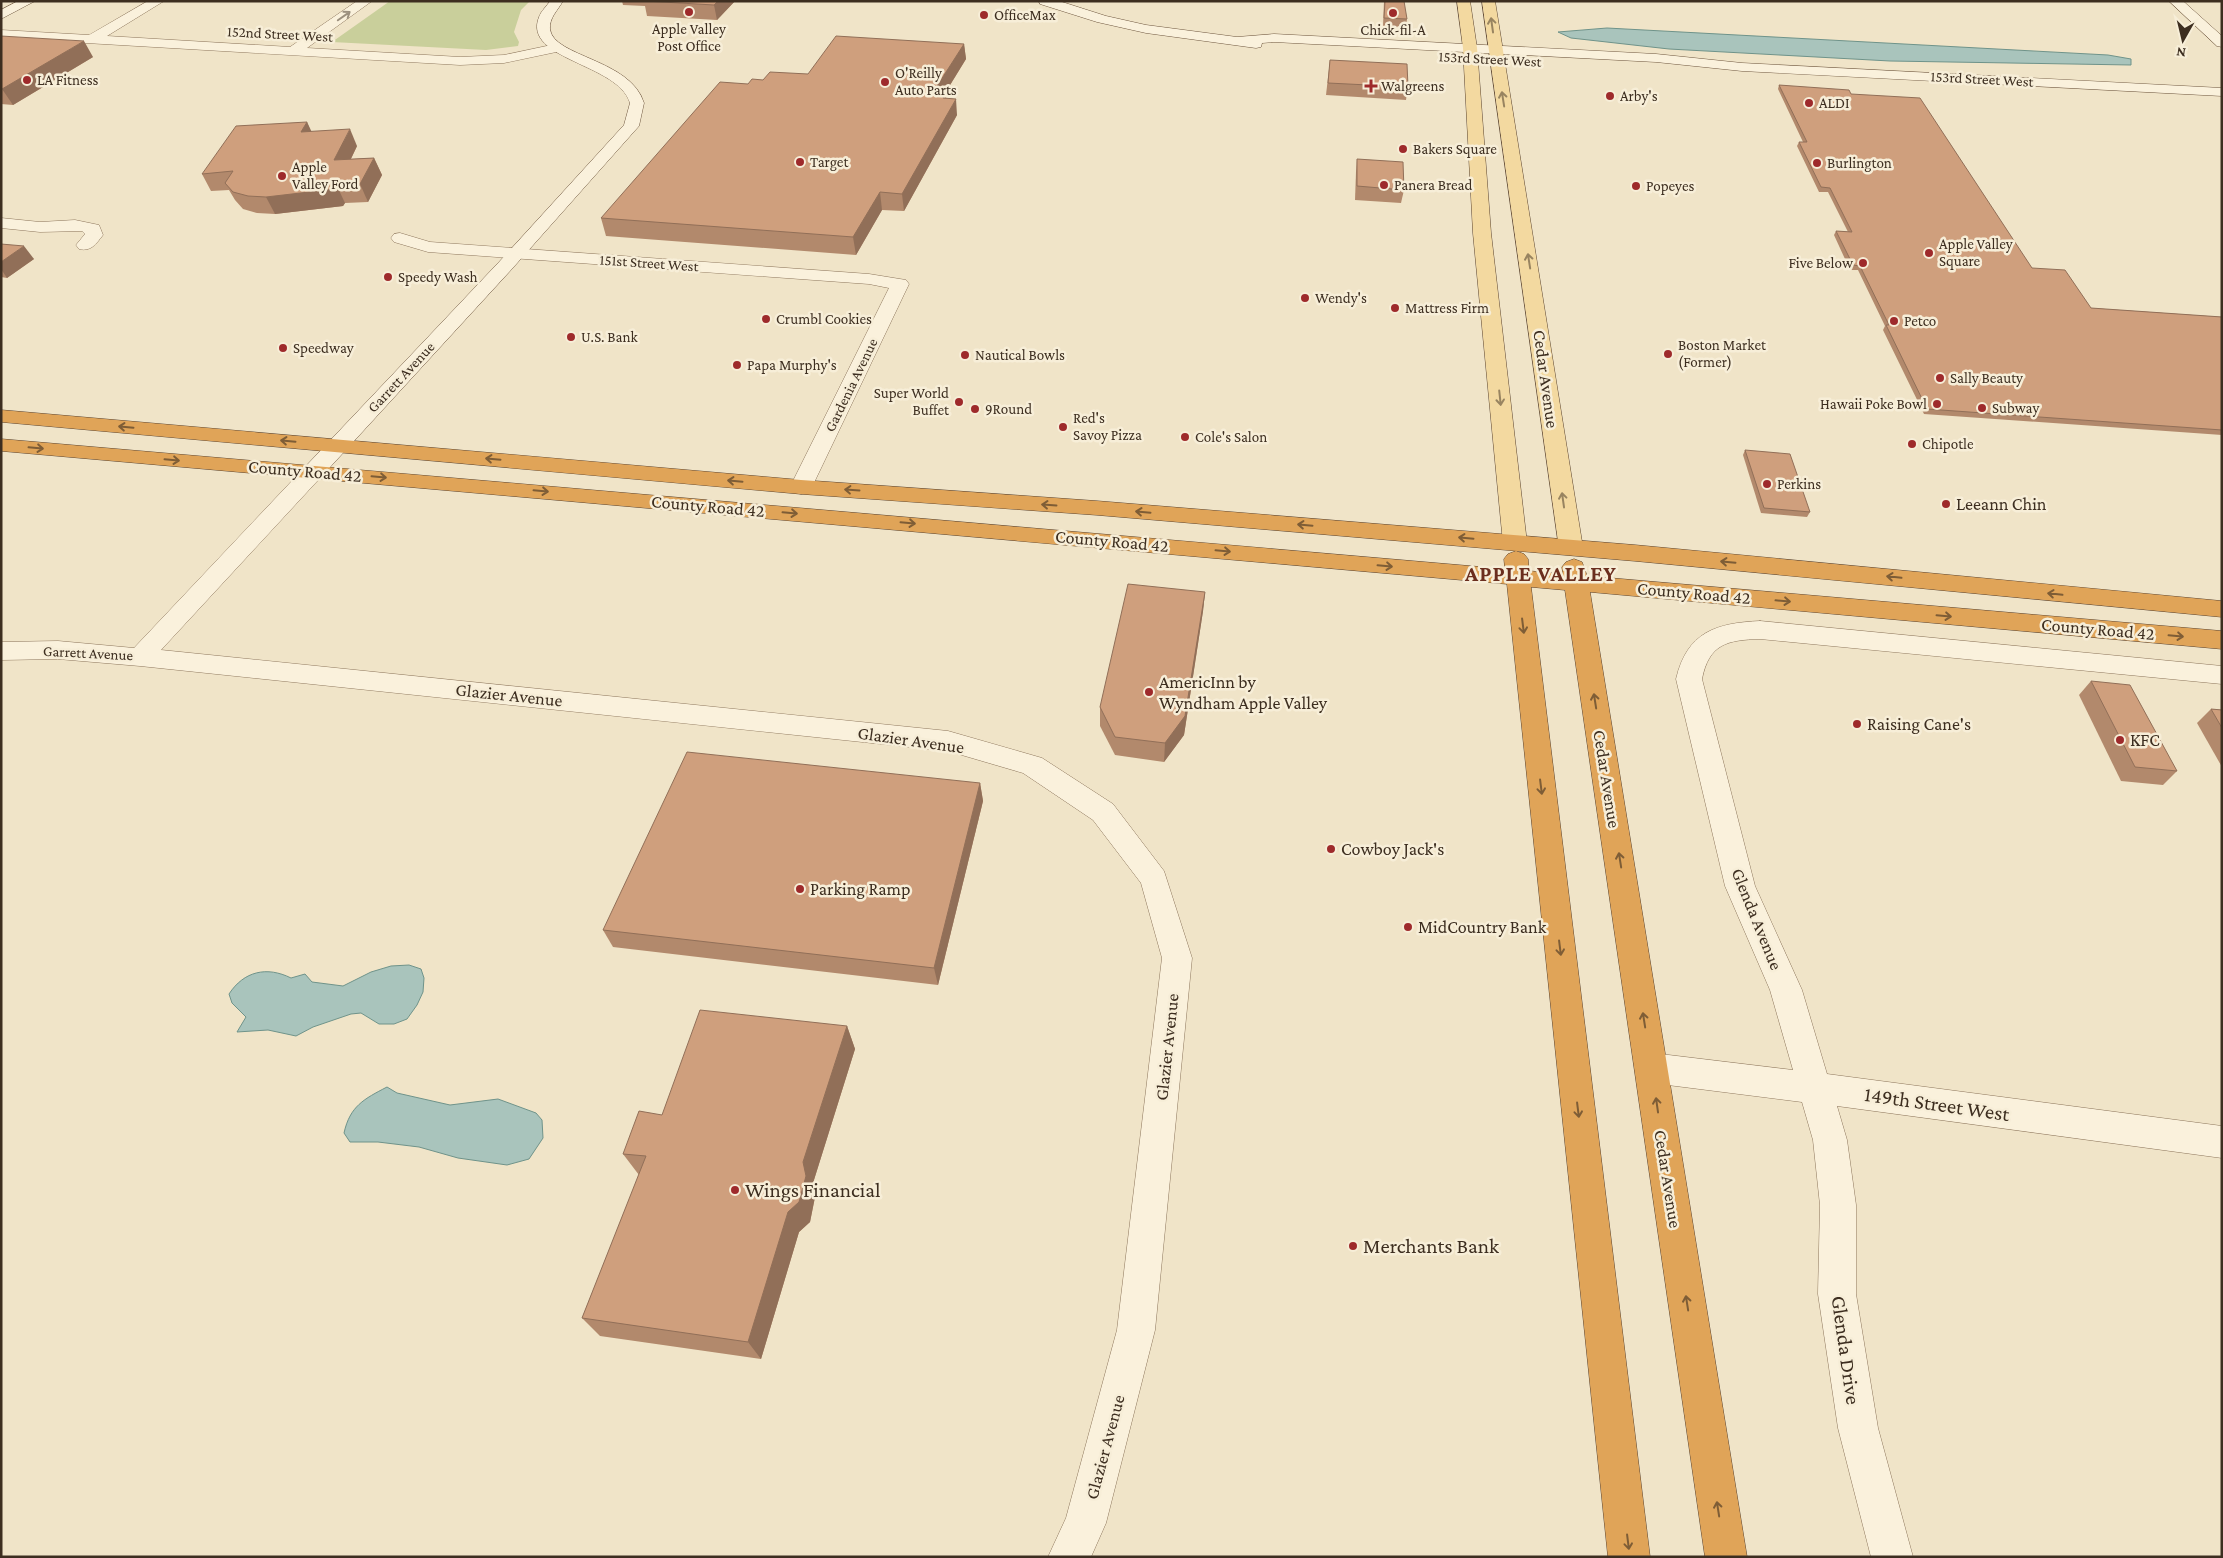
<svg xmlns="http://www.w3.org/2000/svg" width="2223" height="1558" viewBox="0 0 2223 1558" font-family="'Crimson Pro',serif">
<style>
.green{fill:#c9cf9b}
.water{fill:#a9c4bc;stroke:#6f938a}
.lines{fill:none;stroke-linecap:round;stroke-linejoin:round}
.street-casing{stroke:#8d765c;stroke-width:1}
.secondary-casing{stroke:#6f573f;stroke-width:1}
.primary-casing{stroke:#5b4430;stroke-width:1}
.highway-casing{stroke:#5b4430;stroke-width:1}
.street{fill:#faf1dc;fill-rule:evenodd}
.secondary{fill:#faf1dc;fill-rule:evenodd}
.primary{fill:#f3d9a0;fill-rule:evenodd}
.highway{fill:#e0a458;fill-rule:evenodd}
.wall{fill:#b2896c}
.shaded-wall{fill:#916f58}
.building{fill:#cf9f7d;stroke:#916f58}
.oneway{stroke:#9c907e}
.oneway2{stroke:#988460}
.oneway3{stroke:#7e5d36}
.poi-dot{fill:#9e2a2b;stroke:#f7eed8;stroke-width:2}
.labels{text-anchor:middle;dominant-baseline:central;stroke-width:5;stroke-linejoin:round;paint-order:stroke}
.far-poi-label{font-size:15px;fill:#3d2e20;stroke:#f7eed8;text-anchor:start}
.far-street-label{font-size:15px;fill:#3d2e20;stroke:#f7eed8}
.street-label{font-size:18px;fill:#3d2e20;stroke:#f7eed8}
.poi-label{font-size:18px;fill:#3d2e20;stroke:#f7eed8;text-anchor:start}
.near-street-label{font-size:21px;fill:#3d2e20;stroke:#f7eed8}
.near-poi-label{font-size:21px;fill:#3d2e20;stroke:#f7eed8;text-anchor:start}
.district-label{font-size:22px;font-weight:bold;letter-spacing:1px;fill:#6b2e1e;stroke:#f7eed8}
</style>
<rect width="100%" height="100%" fill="#f0e4c8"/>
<polygon class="green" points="390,1 530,1 521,10 514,32 519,42 518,46 486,50 332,42"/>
<g class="water">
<polygon points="1607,28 2108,55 2131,59 2131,65 1890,61 1669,49 1571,38 1558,32"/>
<path d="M409 965 421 969 424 978 423 992 417 1005 407 1019 394 1024H379L361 1013 351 1014 313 1027 296 1036 268 1030 237 1032 246 1017 232 1003 229 994C244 971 267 966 291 978L305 974 312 982 343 986 371 972 391 966Z"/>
<path d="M387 1087 397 1093 450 1105 498 1099 536 1113 542 1120 543 1138 529 1159 507 1165 458 1158 419 1147 378 1142H350L344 1133C350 1106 364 1099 387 1087Z"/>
</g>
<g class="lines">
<g class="street-casing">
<g id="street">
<polygon points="148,1 164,1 107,36 290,47 357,1 372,1 307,48 460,57 504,55 556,44 563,48 561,51 504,63 460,65 1,38 1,30 89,35"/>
<path d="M1 218 40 222 75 220 99 225 103 235C96 244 91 252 79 249L76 245 85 234 82 231 40 232 1 228Z"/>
<polygon points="400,233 430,242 869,274 906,280 909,284 812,487 809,492 801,494 793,492 790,487 889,288 869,284 428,252 394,242 391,238 394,234"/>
<polygon points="313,465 321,467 324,472 321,477 161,650 948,731 1042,758 1113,804 1164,871 1192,958 1155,1330 1106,1523 1091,1557 1048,1557 1066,1518 1117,1330 1162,958 1141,883 1093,820 1023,773 948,751 140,666 58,659 1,660 1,642 58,641 134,648 305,467"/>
<path d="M1760 621 2222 666V684L1760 639C1727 640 1709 644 1702 679L1755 886 1802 990 1827 1074 2222 1126V1158L1837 1106 1847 1140 1856 1205V1294L1878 1428 1913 1557H1871L1838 1428 1818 1294 1820 1205 1813 1140 1802 1102 1652 1083 1640 1079 1636 1068 1640 1057 1652 1053 1793 1070 1770 990 1725 886 1676 679C1687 632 1716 623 1760 621Z"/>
</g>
</g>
<g class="secondary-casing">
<g id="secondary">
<polygon points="18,1 35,1 1,19 1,10"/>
<path d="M550 1H563C558 10 549 18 550 29 553 57 631 59 644 103L639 126 511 270 321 477 313 479 305 477 302 472 305 467 499 262 624 125 630 103C618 63 522 60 539 17 541 11 547 6 550 1Z"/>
<polygon points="1039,1 1059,1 1106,16 1146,25 1237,37 1274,34 1656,54 1742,63 2222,88 2222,96 1742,71 1656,62 1274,42 1262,43 1261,47 1256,48 1146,33 1097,22 1040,4"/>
<polygon points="2169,1 2183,1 2222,36 2222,47 2217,46"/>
</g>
</g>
<g class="primary-casing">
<g id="primary">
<polygon points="1457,1 1470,1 1477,48 1491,233 1527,543 1523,548 1515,550 1507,548 1503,543 1473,233 1463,48"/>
<polygon points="1482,1 1495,1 1583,548 1579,553 1571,555 1563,553 1559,548"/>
</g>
</g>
<g class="highway-casing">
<g id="highway">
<polygon points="1,410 801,480 1097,501 1635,545 2222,601 2222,617 1635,561 1097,515 801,494 1,422"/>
<polygon points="1,439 1505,569 1504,559 1508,554 1516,551 1524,554 1528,559 1529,571 1563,574 1562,567 1566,562 1574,559 1582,562 1587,576 2222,631 2222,649 1590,592 1747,1557 1705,1557 1565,590 1531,587 1650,1557 1608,1557 1507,584 1,451"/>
</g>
</g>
<use href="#street" class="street"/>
<use href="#secondary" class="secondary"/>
<use href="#primary" class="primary"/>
<use href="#highway" class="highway"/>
</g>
<g class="wall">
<polygon points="622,1 735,1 717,20 647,16 645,6 623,5"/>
<polygon points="1384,1 1407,19 1406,27 1383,26"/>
<polygon points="1,36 93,57 13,105 1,104"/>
<polygon points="964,44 966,59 944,95 957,115 904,211 882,210 856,255 606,236 601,218 748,84 763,80 808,74"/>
<polygon points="1330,60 1408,87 1406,100 1326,95"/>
<polygon points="1779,85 1851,94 2032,268 2091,308 2222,317 2222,435 1924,414 1883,330 1885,326 1858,270 1850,270 1834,235 1836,231 1848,232 1828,192 1819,192 1797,146 1799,142 1803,142 1778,89"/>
<polygon points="307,122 311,132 357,146 351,159 374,158 382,175 368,202 345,203 343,206 275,214 257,213 243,209 235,200 229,190 211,191 202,174"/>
<polygon points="1357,159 1404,190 1401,203 1355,200 1356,172"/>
<polygon points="1,244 34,259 7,278 1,277"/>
<polygon points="1745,450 1810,512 1807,517 1761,513 1743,455"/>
<polygon points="1205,592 1203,611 1184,735 1164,762 1115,755 1100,726 1100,707"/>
<polygon points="2091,681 2177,771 2163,785 2121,781 2079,695"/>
<polygon points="2211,709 2222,710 2222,767 2197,723"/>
<polygon points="980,783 983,801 938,985 613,947 603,930"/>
<polygon points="847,1026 855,1049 813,1183 815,1197 810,1222 799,1232 761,1359 600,1336 582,1318 639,1175 623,1154"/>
</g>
<g class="shaded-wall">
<polygon points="718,1 735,1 717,20 714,5"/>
<polygon points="84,41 93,57 13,105 2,89"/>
<polygon points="964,44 966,59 934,111 932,94"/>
<polygon points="956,99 957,115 904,211 902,194"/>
<polygon points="307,122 315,139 301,132"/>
<polygon points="350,129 357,146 342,177 334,160"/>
<polygon points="374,158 382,175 368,202 360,184"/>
<polygon points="337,186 345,203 343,206 275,214 266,197"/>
<polygon points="880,192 882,210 856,255 853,237"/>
<polygon points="24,246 34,259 7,278 1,269 1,262"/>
<polygon points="1205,592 1203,611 1184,735 1164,762 1165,743"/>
<polygon points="980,783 983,801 938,985 934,968"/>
<polygon points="847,1026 855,1049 813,1183 815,1197 810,1222 799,1232 761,1359 748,1342 803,1162"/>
</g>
<g class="building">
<polygon points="645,1 718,1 714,5"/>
<polygon points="1385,1 1404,1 1407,19 1384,18"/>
<polygon points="1,36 84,41 2,89 1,89"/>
<polygon points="836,36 964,44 932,94 945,95 943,98 956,99 902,194 880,192 853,237 601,218 720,82 748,84 752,79 763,80 770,72 808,74"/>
<polygon points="1330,60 1407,64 1408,87 1328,83"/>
<polygon points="1779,85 1849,90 1851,94 1920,98 2032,268 2065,270 2091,308 2222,317 2222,430 1927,409 1886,325 1889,325 1860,266 1853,265 1836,231 1852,232 1830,188 1821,187 1799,142 1807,142"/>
<polygon points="307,122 301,132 350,129 334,160 374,158 360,184 337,186 335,189 266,197 248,196 233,192 225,183 233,171 202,174 236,126"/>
<polygon points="1357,159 1403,162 1404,190 1357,186"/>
<polygon points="1,244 24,246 1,262"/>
<polygon points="1745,450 1790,454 1810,512 1764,508"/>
<polygon points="1128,584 1205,592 1185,716 1165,743 1115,737 1100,707"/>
<polygon points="2091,681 2130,685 2177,771 2135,767"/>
<polygon points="2211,709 2222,710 2222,728"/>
<polygon points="687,752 980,783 934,968 603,930"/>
<polygon points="700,1010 847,1026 803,1162 806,1176 799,1202 788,1212 748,1342 582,1318 646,1156 623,1154 639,1111 662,1115"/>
</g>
<defs><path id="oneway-shaft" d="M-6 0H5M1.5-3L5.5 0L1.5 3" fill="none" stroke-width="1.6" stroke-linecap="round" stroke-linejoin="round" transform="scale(1.25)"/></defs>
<use class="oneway" href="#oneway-shaft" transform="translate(344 16) rotate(-35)"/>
<g class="oneway2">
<use href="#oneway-shaft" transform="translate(1492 25) rotate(-98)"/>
<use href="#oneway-shaft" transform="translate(1503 99) rotate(-99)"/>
<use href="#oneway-shaft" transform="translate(1529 261) rotate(-99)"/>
<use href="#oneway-shaft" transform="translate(1500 398) rotate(84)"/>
<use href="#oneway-shaft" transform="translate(1563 500) rotate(-98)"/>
</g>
<g class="oneway3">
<use href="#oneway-shaft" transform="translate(126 427) rotate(-175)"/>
<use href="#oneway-shaft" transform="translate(288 441) rotate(-175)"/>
<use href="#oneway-shaft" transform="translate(36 448) rotate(5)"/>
<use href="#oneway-shaft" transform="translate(493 459) rotate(-175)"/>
<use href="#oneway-shaft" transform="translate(172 460) rotate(5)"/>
<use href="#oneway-shaft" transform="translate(379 477) rotate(5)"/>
<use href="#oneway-shaft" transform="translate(735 481) rotate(-175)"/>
<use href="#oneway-shaft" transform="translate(852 490) rotate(-176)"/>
<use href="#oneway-shaft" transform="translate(541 491) rotate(5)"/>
<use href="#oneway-shaft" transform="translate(1049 505) rotate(-176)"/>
<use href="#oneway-shaft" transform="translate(1143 512) rotate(-175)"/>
<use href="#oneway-shaft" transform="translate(790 513) rotate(5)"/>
<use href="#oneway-shaft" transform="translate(908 523) rotate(5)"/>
<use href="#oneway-shaft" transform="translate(1305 525) rotate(-175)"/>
<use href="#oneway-shaft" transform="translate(1466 538) rotate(-175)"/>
<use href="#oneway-shaft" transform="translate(1223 551) rotate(5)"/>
<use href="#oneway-shaft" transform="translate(1728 562) rotate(-175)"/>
<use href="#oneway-shaft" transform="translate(1385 566) rotate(5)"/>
<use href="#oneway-shaft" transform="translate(1894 577) rotate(-174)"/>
<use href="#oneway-shaft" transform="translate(2055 594) rotate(-174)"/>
<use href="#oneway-shaft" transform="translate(1783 601) rotate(5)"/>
<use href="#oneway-shaft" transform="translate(1944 616) rotate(5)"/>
<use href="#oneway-shaft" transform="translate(1523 626) rotate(83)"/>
<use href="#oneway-shaft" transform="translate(2176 636) rotate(5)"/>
<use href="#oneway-shaft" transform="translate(1595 701) rotate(-99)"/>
<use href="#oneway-shaft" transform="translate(1541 787) rotate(83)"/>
<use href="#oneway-shaft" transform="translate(1620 860) rotate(-99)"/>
<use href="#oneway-shaft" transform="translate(1560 948) rotate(83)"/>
<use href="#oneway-shaft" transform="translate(1644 1020) rotate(-99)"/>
<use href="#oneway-shaft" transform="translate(1657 1105) rotate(-98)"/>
<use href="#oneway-shaft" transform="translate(1578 1110) rotate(83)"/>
<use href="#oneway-shaft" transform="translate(1687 1303) rotate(-99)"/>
<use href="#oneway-shaft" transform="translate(1718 1509) rotate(-99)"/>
<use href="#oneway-shaft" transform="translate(1628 1542) rotate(83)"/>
</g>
<g class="poi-dot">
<circle cx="689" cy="12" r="5"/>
<circle cx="1393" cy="13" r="5"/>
<circle cx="984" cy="15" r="5"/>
<circle cx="27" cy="80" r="5"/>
<circle cx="885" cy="82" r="5"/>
<path d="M1368.5 78.5h5v5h5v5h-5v5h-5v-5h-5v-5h5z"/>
<circle cx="1610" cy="96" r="5"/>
<circle cx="1809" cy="103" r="5"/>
<circle cx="1403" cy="149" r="5"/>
<circle cx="800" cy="162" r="5"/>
<circle cx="1817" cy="163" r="5"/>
<circle cx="282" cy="176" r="5"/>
<circle cx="1384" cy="185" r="5"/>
<circle cx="1636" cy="186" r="5"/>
<circle cx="1929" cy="253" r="5"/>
<circle cx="1863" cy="263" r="5"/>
<circle cx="388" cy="277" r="5"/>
<circle cx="1305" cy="298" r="5"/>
<circle cx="1395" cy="308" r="5"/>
<circle cx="766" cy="319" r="5"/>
<circle cx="1894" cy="321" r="5"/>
<circle cx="571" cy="337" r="5"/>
<circle cx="283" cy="348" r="5"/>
<circle cx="1668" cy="354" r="5"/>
<circle cx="965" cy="355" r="5"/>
<circle cx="737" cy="365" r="5"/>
<circle cx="1940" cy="378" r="5"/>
<circle cx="959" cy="402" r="5"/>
<circle cx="1937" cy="404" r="5"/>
<circle cx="1982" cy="408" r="5"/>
<circle cx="975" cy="409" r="5"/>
<circle cx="1063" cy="427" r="5"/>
<circle cx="1185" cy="437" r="5"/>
<circle cx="1912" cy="444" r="5"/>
<circle cx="1767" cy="484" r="5"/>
<circle cx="1946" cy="504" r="5"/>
<circle cx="1149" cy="692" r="5"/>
<circle cx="1857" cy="724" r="5"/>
<circle cx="2120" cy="740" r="5"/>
<circle cx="1331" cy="849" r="5"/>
<circle cx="800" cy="889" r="5"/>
<circle cx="1408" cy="927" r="5"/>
<circle cx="735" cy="1190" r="5"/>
<circle cx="1353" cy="1246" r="5"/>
</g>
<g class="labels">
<g class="far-poi-label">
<text x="994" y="15">OfficeMax</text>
<text x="689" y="29" text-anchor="middle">Apple Valley<tspan x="689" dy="17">Post Office</tspan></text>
<text x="1393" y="30" text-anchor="middle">Chick-fil-A</text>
<text x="895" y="73">O'Reilly<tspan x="895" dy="17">Auto Parts</tspan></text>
<text x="37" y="80">LA Fitness</text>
<text x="1381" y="86">Walgreens</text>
<text x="1620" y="96">Arby's</text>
<text x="1819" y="103">ALDI</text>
<text x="1413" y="149">Bakers Square</text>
<text x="810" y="162">Target</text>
<text x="1827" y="163">Burlington</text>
<text x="292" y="167">Apple<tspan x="292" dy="17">Valley Ford</tspan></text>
<text x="1394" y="185">Panera Bread</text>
<text x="1646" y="186">Popeyes</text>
<text x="1939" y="244">Apple Valley<tspan x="1939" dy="17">Square</tspan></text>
<text x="1853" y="263" text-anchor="end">Five Below</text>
<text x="398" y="277">Speedy Wash</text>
<text x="1315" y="298">Wendy's</text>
<text x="1405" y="308">Mattress Firm</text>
<text x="776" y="319">Crumbl Cookies</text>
<text x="1904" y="321">Petco</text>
<text x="581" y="337">U.S. Bank</text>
<text x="1678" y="345">Boston Market<tspan x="1678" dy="17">(Former)</tspan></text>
<text x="293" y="348">Speedway</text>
<text x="975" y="355">Nautical Bowls</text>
<text x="747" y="365">Papa Murphy's</text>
<text x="1950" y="378">Sally Beauty</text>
<text x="949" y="393" text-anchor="end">Super World<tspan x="949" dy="17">Buffet</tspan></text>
<text x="1927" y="404" text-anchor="end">Hawaii Poke Bowl</text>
<text x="1992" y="408">Subway</text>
<text x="985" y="409">9Round</text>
<text x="1073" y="418">Red's<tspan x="1073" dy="17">Savoy Pizza</tspan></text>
<text x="1195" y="437">Cole's Salon</text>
<text x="1922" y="444">Chipotle</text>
<text x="1777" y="484">Perkins</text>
</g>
<g class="far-street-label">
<text transform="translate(280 34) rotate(3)">152nd Street West</text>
<text transform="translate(1490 59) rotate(3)">153rd Street West</text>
<text transform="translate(1982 79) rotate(3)">153rd Street West</text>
<text transform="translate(649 263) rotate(4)">151st Street West</text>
<text transform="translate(401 377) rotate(-47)">Garrett Avenue</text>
<text transform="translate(851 385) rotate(-64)">Gardenia Avenue</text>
<text transform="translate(88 653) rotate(3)">Garrett Avenue</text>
</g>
<g class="street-label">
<text transform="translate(1546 379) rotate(82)">Cedar Avenue</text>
<text transform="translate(305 471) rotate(5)">County Road 42</text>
<text transform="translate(708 506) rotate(5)">County Road 42</text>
<text transform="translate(1112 541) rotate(5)">County Road 42</text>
<text transform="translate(1694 593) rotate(5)">County Road 42</text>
<text transform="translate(2098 629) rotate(5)">County Road 42</text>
<text transform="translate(509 695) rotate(6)">Glazier Avenue</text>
<text transform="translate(911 740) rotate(8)">Glazier Avenue</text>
<text transform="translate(1607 779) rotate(81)">Cedar Avenue</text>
<text transform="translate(1757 919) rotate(68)">Glenda Avenue</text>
<text transform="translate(1167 1047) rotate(-84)">Glazier Avenue</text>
<text transform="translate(1668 1179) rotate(81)">Cedar Avenue</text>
<text transform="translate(1105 1447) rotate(-75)">Glazier Avenue</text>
</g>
<g class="poi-label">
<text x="1956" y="504">Leeann Chin</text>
<text x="1159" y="682">AmericInn by<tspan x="1159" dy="21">Wyndham Apple Valley</tspan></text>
<text x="1867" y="724">Raising Cane's</text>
<text x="2130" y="740">KFC</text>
<text x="1341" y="849">Cowboy Jack's</text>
<text x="810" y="889">Parking Ramp</text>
<text x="1418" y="927">MidCountry Bank</text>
</g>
<g class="near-street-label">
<text transform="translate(1937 1104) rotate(8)">149th Street West</text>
<text transform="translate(1846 1350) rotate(82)">Glenda Drive</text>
</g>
<g class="near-poi-label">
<text x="745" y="1190">Wings Financial</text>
<text x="1363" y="1246">Merchants Bank</text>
</g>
<g class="district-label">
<text x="1541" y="573">APPLE VALLEY</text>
</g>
</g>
<rect width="2223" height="1558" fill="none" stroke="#3d2e20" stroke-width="5"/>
<g transform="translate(2183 40) rotate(188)" stroke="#f7eed8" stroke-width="4" paint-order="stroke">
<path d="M0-4L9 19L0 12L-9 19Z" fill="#3d2e20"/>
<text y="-8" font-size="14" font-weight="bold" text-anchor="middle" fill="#3d2e20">N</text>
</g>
</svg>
